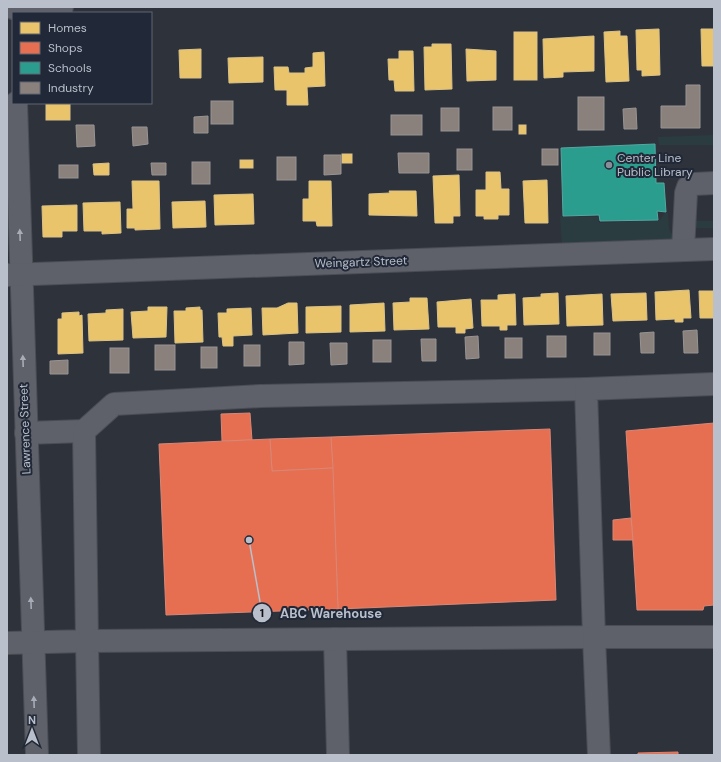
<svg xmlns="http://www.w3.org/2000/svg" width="721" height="762" viewBox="0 0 721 762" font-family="'DM Sans',sans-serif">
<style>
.green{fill:#2b3c41}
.homes{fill:#e9c46a;stroke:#dbc287}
.shops{fill:#e76f51;stroke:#d98776}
.schools{fill:#2a9d8f;stroke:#55a7a1}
.industry{fill:#8a817c;stroke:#989494}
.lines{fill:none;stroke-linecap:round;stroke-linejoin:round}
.minor-casing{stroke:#4a4d54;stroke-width:24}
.minor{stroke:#5e6169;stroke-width:22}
.oneway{fill:#a7acb7}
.poi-dot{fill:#888e99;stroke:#212837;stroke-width:1.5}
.labels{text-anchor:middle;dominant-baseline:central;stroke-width:4;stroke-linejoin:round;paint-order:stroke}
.poi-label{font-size:12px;fill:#b9bfcb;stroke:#212837;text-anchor:start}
.street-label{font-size:12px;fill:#b9bfcb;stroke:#212837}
.leader{fill:none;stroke:#b9bfcb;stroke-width:1.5}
.callout-dot{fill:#b9bfcb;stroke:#212837;stroke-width:1.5}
.mark-label{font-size:12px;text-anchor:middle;font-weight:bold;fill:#111}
.callout-label{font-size:13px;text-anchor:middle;font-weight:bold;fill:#b9bfcb;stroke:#212837;stroke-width:4;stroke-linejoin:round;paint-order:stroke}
</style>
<rect width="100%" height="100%" fill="#2e323b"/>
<g class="green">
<polygon points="714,135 714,145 659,145 658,137"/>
<polygon points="665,213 668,213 669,229 672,235 672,239 562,243 560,216 598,217 599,223 660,220"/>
<polygon points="695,221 714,221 714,228 694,228"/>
</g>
<g class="homes">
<polygon points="659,29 660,75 642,76 642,70 637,70 636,30"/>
<polygon points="701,29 714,29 714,66 702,66"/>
<polygon points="620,31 620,36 627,36 629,81 606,82 604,32"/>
<rect x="514" y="32" width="23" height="48"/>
<polygon points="594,36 594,71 563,72 563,77 544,78 543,39"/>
<polygon points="432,44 451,44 452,89 425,90 424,47 432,47"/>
<polygon points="201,49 201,78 180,78 179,50"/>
<polygon points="466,49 496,51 496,80 467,81"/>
<polygon points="399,51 413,51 414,91 395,91 394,80 389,80 388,59 399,59"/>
<polygon points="324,52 325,86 307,87 308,105 287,105 287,90 275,90 274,67 288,67 289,73 305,73 305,68 313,67 313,53"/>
<polygon points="263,57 263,82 229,83 228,58"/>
<rect x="46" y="103" width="24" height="17"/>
<rect x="519" y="125" width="7" height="9"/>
<rect x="342" y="154" width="10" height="9"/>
<rect x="240" y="160" width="13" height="8"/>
<polygon points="109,163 109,175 94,175 93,164"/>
<polygon points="486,172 500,172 501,189 509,189 509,215 498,215 498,219 484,219 484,216 476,216 476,190 486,190"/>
<polygon points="459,175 460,216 453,216 453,223 435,223 433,176"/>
<polygon points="547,180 548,223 525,223 523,181"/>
<polygon points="132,181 159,181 160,229 135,230 135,228 127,228 127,209 133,209"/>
<polygon points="309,181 331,181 332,226 317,226 316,221 303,221 303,199 309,199"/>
<polygon points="389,191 416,191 417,216 369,215 369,194 390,193"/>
<polygon points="253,194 254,224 215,225 214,195"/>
<polygon points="205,201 206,227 173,228 172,202"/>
<polygon points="120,202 121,233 102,234 102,231 84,231 83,203"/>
<polygon points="77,205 77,231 62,231 62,237 43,237 42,206"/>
<polygon points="689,290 691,318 683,318 683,322 675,322 675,319 656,320 655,292"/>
<polygon points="699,291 714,291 714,318 700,318"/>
<polygon points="558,293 559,324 524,325 523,298 541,297 541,294"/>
<polygon points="646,293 647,320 613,321 611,294"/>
<polygon points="515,294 516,325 507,325 507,330 500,330 500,326 482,326 481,300 498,300 498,295"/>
<polygon points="602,294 603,325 567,326 566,296"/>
<polygon points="410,298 427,298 429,329 394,330 393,303 410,302"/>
<polygon points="471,299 473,328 465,329 465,333 456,333 456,327 438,327 437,302"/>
<polygon points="288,303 297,303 298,333 263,335 262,308 277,308"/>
<polygon points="384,303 385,331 350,332 350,305"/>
<polygon points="341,306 341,332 306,333 306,307"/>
<polygon points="148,307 167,307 166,337 133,338 131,312 148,311"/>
<polygon points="200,307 200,310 202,310 203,342 175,343 174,311 186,311 186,308"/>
<polygon points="251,308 252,335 233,336 233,346 223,346 222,337 219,337 218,313 227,313 227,309"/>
<polygon points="123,309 123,340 89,341 88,314 106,313 106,310"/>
<polygon points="79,312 79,316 82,315 83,353 58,354 58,319 62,319 62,313"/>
</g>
<g class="shops">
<polygon points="250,413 252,440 222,441 221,414"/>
<polygon points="714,423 714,605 704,606 703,610 637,610 626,431"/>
<polygon points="550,429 556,600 338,609 331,437"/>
<polygon points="331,437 333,468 272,471 270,439"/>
<polygon points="270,439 272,471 333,468 338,609 166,615 159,444"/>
<polygon points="631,518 633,540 613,540 613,520"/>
<polygon points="678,752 678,755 638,755 638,753"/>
</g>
<polygon class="schools" points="655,144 656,183 664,183 666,212 657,211 658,220 600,221 599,215 563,216 561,148"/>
<g class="industry">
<polygon points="686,85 700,85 700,128 661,128 661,106 686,106"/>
<rect x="578" y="97" width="26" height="33"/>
<rect x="211" y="101" width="22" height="23"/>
<rect x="493" y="107" width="19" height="23"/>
<rect x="441" y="108" width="18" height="23"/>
<polygon points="636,108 637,129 624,129 623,109"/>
<rect x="391" y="115" width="31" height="20"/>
<polygon points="208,116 208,133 194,133 194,117"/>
<polygon points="76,125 94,125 95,146 77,147"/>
<polygon points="132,127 147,127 148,144 133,146"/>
<rect x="457" y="149" width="15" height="21"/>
<rect x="542" y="149" width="16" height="16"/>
<polygon points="398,153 429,153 429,173 399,173"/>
<polygon points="324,155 341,155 341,174 324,175"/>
<rect x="277" y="157" width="19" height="23"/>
<rect x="192" y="162" width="18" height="22"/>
<polygon points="151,163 166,163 166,175 152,175"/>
<rect x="59" y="165" width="19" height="13"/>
<polygon points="697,330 698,353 684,353 683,331"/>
<polygon points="654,332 654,353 641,353 640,333"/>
<rect x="594" y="333" width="16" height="22"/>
<polygon points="478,336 479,358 466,359 465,337"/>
<rect x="547" y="336" width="19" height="21"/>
<rect x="505" y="338" width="17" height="20"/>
<polygon points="421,339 436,339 436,361 422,361"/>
<rect x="373" y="340" width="18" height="22"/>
<polygon points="289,342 304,342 304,364 289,365"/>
<polygon points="330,343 347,343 347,364 331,365"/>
<rect x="155" y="345" width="20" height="25"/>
<rect x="244" y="345" width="16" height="21"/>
<rect x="201" y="347" width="16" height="21"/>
<rect x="110" y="348" width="19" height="25"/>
<polygon points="68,360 68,374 50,374 50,361"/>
</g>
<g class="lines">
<g class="minor-casing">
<g id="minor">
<polyline points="13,8 62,7"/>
<polyline points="16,103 37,755"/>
<polyline points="683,250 686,193 688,187 695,184 714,183"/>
<polyline points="7,275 714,249"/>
<polyline points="26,433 84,431"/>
<polyline points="335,639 338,755"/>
<polyline points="7,643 87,641 84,431 114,404 261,396 586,389"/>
<polyline points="89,755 87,641 594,637 586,389 714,384"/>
<polyline points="599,755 594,637 714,637"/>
</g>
</g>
<use href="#minor" class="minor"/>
</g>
<defs><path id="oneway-solid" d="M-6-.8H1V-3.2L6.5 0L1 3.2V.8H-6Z"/></defs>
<g class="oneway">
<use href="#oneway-solid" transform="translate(20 235) rotate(-92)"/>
<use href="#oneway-solid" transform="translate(23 361) rotate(-92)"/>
<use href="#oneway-solid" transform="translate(31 603) rotate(-92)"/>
<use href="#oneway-solid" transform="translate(34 702) rotate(-92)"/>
</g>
<circle class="poi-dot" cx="609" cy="165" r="4"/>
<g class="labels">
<g class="poi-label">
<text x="617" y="158">Center Line<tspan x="617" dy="14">Public Library</tspan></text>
</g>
<g class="street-label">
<text transform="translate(361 262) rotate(-2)">Weingartz Street</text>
<text transform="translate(25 429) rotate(-92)">Lawrence Street</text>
</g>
</g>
<path class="leader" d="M249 540L262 613"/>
<g class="callout-dot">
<circle cx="249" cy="540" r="4"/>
<circle cx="262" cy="613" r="10"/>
</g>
<g class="mark-label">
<text x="262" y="617">1</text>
</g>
<g class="callout-label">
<text x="331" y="618">ABC Warehouse</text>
</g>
<rect width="721" height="762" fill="none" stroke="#b9bfcb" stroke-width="16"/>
<rect x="12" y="12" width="140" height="92" fill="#212837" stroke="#5e6472"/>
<rect x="20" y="22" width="20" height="12" fill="#e9c46a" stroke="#5e6472"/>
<text x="48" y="32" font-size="12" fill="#b9bfcb">Homes</text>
<rect x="20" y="42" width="20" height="12" fill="#e76f51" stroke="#5e6472"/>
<text x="48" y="52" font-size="12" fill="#b9bfcb">Shops</text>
<rect x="20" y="62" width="20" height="12" fill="#2a9d8f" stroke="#5e6472"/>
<text x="48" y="72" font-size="12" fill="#b9bfcb">Schools</text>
<rect x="20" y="82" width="20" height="12" fill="#8a817c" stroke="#5e6472"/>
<text x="48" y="92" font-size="12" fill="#b9bfcb">Industry</text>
<g transform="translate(32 730)" stroke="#212837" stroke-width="3" paint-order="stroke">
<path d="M0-3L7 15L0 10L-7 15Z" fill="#b9bfcb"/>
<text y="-6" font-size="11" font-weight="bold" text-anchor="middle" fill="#b9bfcb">N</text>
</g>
</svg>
